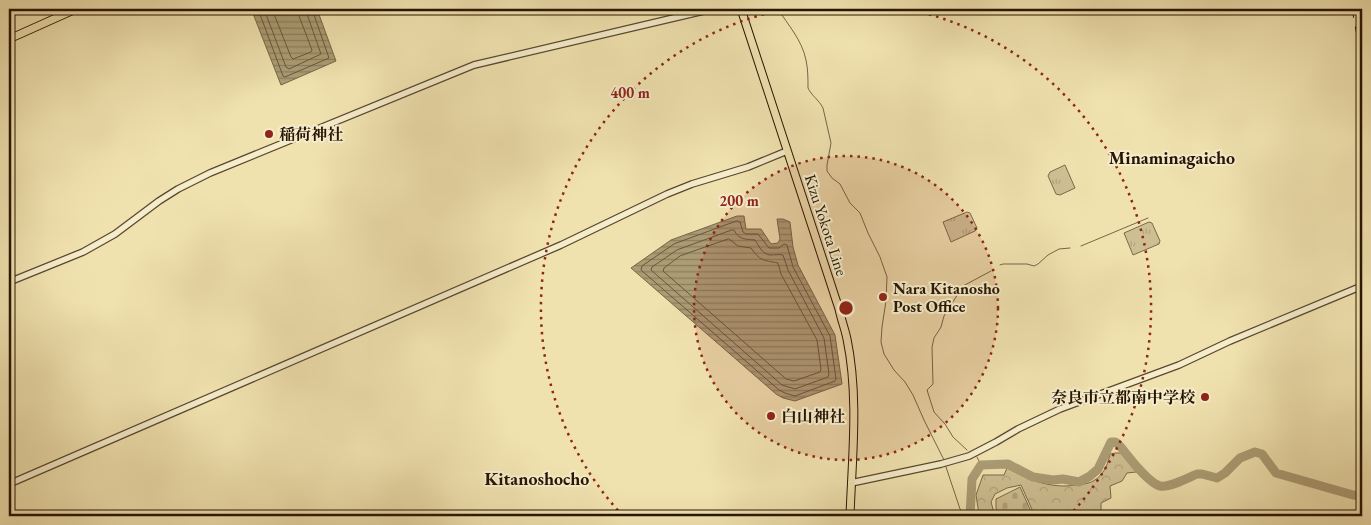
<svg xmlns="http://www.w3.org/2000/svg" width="1371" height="525" viewBox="0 0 1371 525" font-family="'EB Garamond','Noto Serif JP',serif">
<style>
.forest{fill:url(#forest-crowns);stroke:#7a6a4a}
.cemetery{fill:url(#cemetery-stones);stroke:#7a6a4a}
.park{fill:url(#park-tufts);stroke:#7a6a4a}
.water{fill:url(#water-rules);stroke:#766646}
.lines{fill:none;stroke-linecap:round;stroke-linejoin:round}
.shore{stroke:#68583b;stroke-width:1}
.stream{stroke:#766646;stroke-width:1}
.river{stroke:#ab9c74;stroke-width:9}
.minor-casing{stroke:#58482d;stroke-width:8}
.major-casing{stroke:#261502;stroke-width:9}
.minor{stroke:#f5eccb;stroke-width:5.5}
.major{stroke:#f0e2af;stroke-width:7}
.rail{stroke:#261502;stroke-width:1;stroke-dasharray:9 9;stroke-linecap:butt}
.ring{fill:none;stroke:#8f2418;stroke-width:2.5;stroke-dasharray:2.5 5}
.poi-dot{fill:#8f2418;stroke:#f5eccb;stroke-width:2}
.labels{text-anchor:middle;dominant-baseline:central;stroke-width:4;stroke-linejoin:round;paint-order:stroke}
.poi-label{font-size:16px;font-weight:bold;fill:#261502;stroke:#f5eccb;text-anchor:start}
.street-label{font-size:16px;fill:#261502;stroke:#f5eccb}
.neighbourhood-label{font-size:18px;font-weight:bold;fill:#261502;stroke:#f5eccb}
.centre{fill:#8f2418;stroke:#f5eccb;stroke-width:2.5}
.ring-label{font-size:15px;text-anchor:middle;font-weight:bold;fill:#8f2418;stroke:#f5eccb;stroke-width:4;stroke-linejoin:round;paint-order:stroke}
</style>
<defs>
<pattern id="forest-crowns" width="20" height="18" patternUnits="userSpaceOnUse" patternTransform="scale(1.25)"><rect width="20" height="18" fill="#cebf92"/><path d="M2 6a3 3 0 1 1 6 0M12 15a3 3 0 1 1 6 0" fill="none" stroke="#b1a37c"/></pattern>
<pattern id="cemetery-stones" width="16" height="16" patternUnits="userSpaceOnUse" patternTransform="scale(1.25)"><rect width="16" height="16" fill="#cebf92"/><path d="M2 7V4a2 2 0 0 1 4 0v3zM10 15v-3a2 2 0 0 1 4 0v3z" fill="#b1a37c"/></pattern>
<pattern id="park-tufts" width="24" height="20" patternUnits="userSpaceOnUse" patternTransform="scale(1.25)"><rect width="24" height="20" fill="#cebf92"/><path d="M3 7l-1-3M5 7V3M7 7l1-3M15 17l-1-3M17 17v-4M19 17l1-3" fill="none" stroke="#b1a37c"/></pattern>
<pattern id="water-rules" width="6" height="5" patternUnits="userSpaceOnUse" patternTransform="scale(1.25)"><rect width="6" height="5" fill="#ab9c74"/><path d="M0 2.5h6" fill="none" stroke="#8b7e5d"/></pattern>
</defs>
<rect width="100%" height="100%" fill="#f0e2af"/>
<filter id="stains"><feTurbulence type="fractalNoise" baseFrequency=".004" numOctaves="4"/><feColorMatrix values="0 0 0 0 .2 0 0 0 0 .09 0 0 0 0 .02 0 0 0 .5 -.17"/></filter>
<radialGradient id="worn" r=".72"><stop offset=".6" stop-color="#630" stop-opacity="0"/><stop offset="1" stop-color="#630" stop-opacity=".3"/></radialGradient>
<path class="forest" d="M1115 453H1126L1152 478 1149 480 1136 472 1127 473 1122 481 1110 486 1111 498 1101 503V516H1035L1021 485 1007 488 995 494 991 502 995 516H985L984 515 979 514 976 495 983 475H1004L1007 468C1029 480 1051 489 1076 485 1088 484 1096 482 1103 472 1107 468 1108 460 1110 454Z"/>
<polygon class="cemetery" points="1020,487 1033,516 998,516 996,508 996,499"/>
<g class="park">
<polygon points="1065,165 1075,188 1060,195 1056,194 1048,176 1050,172"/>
<polygon points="967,212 970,213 977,228 975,231 951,242 943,222"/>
<polygon points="1149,222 1152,223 1160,241 1159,244 1133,255 1124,233"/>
</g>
<g class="water">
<polygon points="259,9 317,9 336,61 281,85 252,11"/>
<polygon points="737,216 744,216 746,229 761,229 771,244 778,243 780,239 777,219 783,219 790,222 793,247 798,265 835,335 842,384 795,401 783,398 776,394 631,268 671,240"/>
</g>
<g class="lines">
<g class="shore">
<polyline points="258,9 283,76 285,77 329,58 312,9"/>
<polyline points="264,9 286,67 289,69 321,54 307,14 306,9"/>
<polyline points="272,9 291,57 293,59 311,52 312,50 299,16 299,9"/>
<polygon points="737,221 740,222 743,232 746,234 758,234 769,248 779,248 784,244 787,245 793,267 830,336 836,379 835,381 795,396 785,393 779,390 641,270 642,266 674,244"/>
<path d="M732 230H734C739 240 745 239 755 240 759 246 762 254 770 255 775 255 779 254 783 255L788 270 824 338 829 374 828 377 795 389 782 385 651 270 652 267 677 250Z"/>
<path d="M729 239 738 246 751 248C760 261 763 260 778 263L781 274 817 340 821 369 820 372 794 381 786 379 663 271 664 268 680 256Z"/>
</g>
<g class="stream">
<path d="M778 9C788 25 802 40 806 60 808 69 808 79 808 88 811 95 819 100 823 108L831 143 827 165V171L832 178 840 184 850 203 860 213 868 233 880 257 887 277 886 301 882 327 881 342 884 354 894 370 905 382 913 395 924 420 944 460"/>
<polyline points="1081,246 1148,218"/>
<polyline points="1000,265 1003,264 1027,264 1034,266 1038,264 1048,255 1059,249 1070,248"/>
<polyline points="967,450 953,437 945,424 934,412 927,390 933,384 932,347 934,338 941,327 944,316 963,286 991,271"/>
<polyline points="977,457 981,465"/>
<polyline points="945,464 960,509 966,516"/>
</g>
<path class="river" d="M970 516 972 479 981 465 1008 464 1033 477 1053 480 1063 479 1079 482 1090 476 1098 469 1111 442C1112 442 1113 442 1115 442 1120 444 1124 452 1128 456 1134 464 1151 484 1160 486 1169 488 1188 478 1197 474H1202L1217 478 1225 473 1240 458 1255 452 1262 454 1276 473 1353 495 1362 496"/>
<g class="minor-casing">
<g id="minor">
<polyline points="9,282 83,252 115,234 159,201 178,189 210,173 474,65 712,9"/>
<polyline points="851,483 941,464 969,456 996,442 1018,429 1060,409 1179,365 1230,341 1362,286"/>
<polyline points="9,484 561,245 667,194 692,184 748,167 787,151"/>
</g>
</g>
<g class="major-casing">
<g id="major">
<path d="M741 9 839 309C841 319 845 329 847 339 859 397 852 458 850 516"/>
<polyline points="9,39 76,9"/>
</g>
</g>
<use href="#minor" class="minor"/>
<use href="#major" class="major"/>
<polyline class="rail" points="1352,9 1362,62"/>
</g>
<circle cx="846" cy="308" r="152" fill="#8f2418" fill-opacity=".12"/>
<g class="ring">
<circle cx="846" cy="308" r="152"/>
<path d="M623 516A305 305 0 0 1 785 9M907 9A305 305 0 0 1 1069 516"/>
</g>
<g class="poi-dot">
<circle cx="269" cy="134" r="5"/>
<circle cx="883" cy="297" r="5"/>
<circle cx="1205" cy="397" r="5"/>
<circle cx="771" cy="416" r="5"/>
</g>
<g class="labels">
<g class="poi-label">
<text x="279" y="134">稲荷神社</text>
<text x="893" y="288">Nara Kitanosho<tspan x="893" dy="18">Post Office</tspan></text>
<text x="1195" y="397" text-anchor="end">奈良市立都南中学校</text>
<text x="781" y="416">白山神社</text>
</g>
<g class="street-label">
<text transform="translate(826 225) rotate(72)">Kizu Yokota Line</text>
</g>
<g class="neighbourhood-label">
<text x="1172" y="157">Minaminagaicho</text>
<text x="537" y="478">Kitanoshocho</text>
</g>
</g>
<circle cx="846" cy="308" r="8" class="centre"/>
<g class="ring-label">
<text x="630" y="98">400 m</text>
<text x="739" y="206">200 m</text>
</g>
<rect width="1371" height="525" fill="none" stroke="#f0e2af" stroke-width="30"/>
<rect x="10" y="10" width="1351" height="505" fill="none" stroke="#261502" stroke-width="2.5"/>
<rect x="15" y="15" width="1341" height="495" fill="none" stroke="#261502"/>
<rect width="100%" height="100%" filter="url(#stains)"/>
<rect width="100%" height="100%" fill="url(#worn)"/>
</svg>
